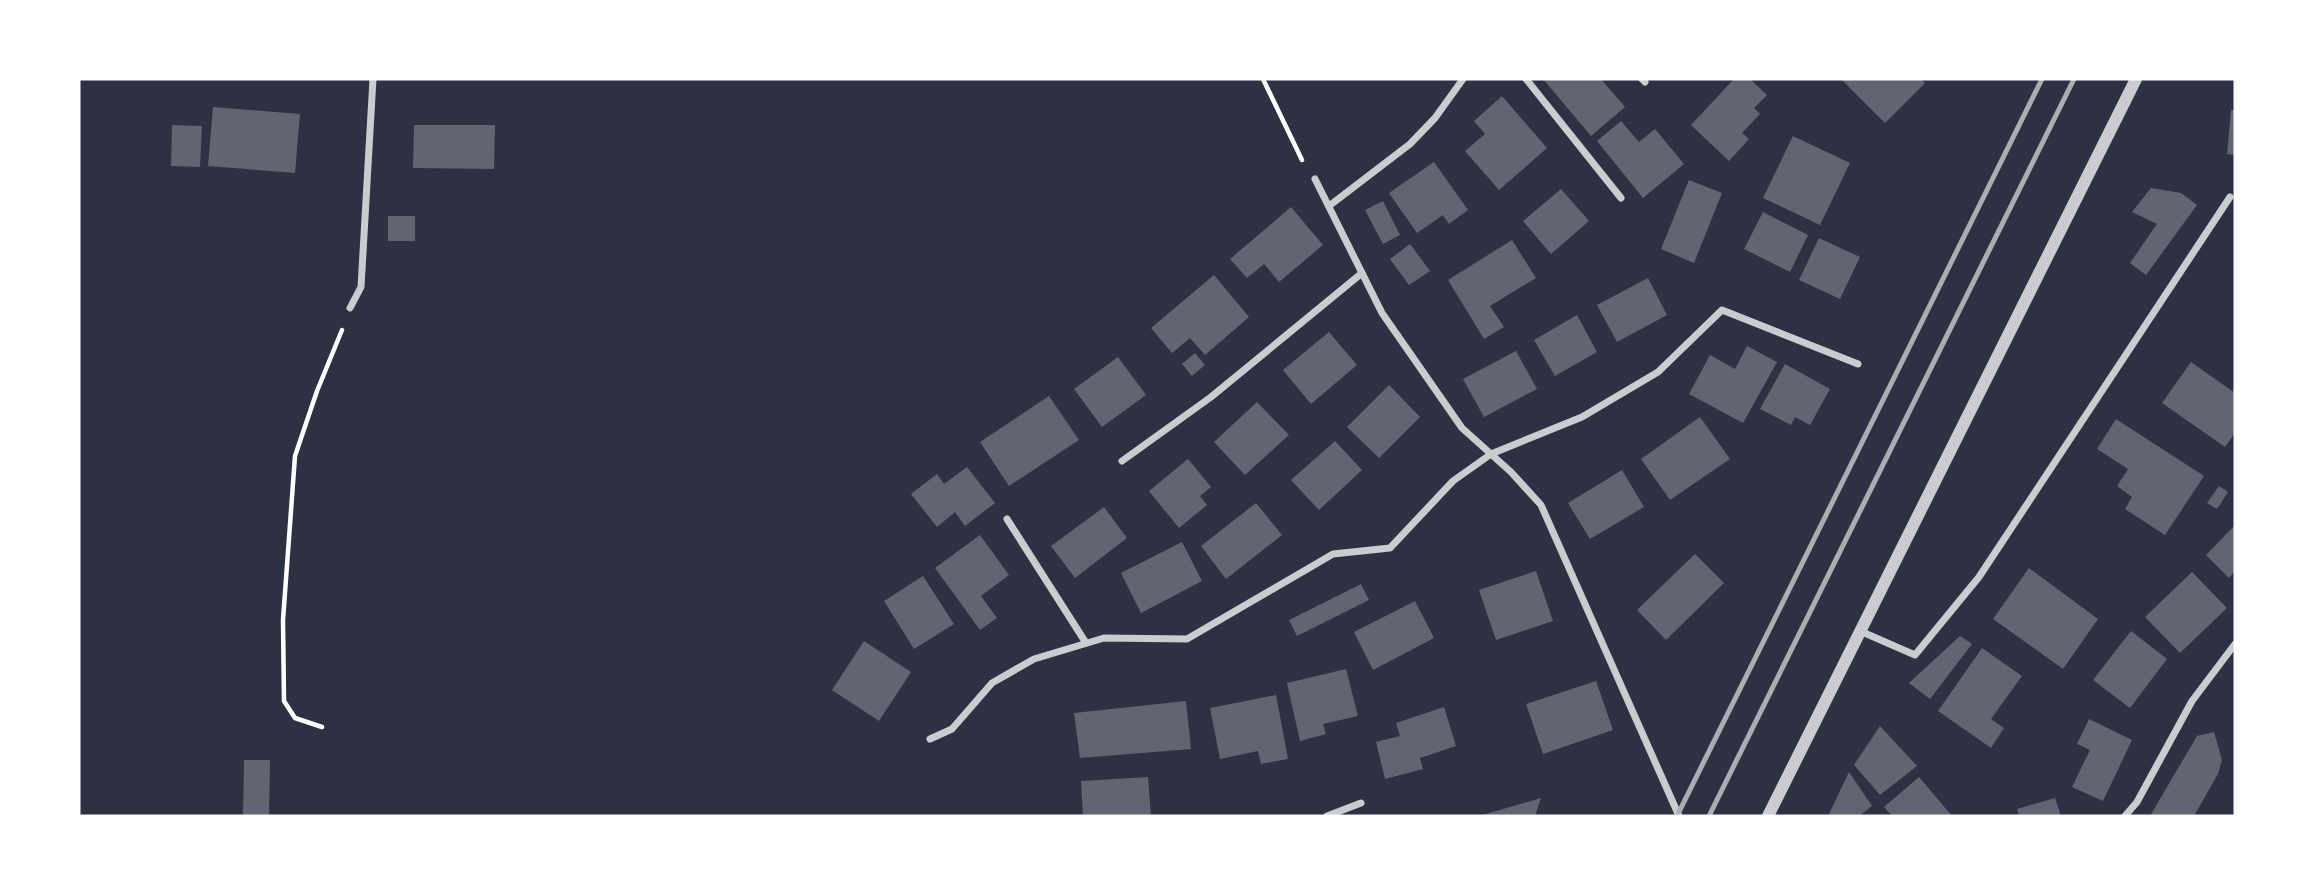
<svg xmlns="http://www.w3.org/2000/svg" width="2314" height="895" viewBox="0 0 2314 895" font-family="Barlow,sans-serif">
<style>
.building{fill:#626471}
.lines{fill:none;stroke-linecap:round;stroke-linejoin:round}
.path{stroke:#fff;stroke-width:4.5}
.minor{stroke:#caccd0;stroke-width:7}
.tertiary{stroke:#caccd0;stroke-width:12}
.rail{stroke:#abadb3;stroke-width:5}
</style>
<rect width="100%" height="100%" fill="#2d3142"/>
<g class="building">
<polygon points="1543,79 1601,79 1625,107 1591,136"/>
<polygon points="1734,79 1750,79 1767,95 1754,108 1760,114 1742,133 1749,139 1729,161 1691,125"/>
<polygon points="1841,79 1921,79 1925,83 1885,123"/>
<polygon points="1502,96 1547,148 1499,190 1465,151 1485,134 1474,121"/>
<polygon points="213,107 300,114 295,173 208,166"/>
<polygon points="2231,110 2235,110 2235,155 2227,154"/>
<polygon points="1621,121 1639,142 1655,129 1684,164 1643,198 1597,141"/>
<polygon points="172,125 202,126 200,167 171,166"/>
<polygon points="414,125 495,125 494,169 413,168"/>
<polygon points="1793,136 1850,163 1820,225 1763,198"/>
<polygon points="1434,162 1468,210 1449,224 1443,215 1417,233 1389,193"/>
<polygon points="1689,180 1722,193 1694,263 1661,249"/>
<polygon points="2151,188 2181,193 2197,205 2146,275 2130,263 2157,224 2132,212"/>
<polygon points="1561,189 1589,221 1551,254 1523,221"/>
<polygon points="1383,201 1400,235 1383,244 1365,210"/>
<polygon points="1291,207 1323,245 1279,282 1264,264 1247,278 1230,259"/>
<polygon points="1763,212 1808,235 1790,272 1744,249"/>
<rect x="388" y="216" width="27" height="25"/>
<polygon points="1819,238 1860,257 1840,299 1799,280"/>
<polygon points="1512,240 1536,278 1490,306 1504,327 1484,339 1448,280"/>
<polygon points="1410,244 1430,271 1409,285 1390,259"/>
<polygon points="1214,275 1249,317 1205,355 1190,338 1172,353 1151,328"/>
<polygon points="1648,278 1667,315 1617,342 1597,305"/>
<polygon points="1577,315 1597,352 1555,376 1534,340"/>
<polygon points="1329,332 1357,365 1311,404 1283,370"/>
<polygon points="1747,346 1777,362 1743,423 1689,394 1710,355 1735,369"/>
<polygon points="1516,351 1537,389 1484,417 1463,379"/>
<polygon points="1195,353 1205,365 1192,376 1182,364"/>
<polygon points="1118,357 1146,395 1102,427 1074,389"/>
<polygon points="2191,362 2235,393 2235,433 2225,447 2162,403"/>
<polygon points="1785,364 1830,389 1810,425 1795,417 1791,425 1760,409"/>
<polygon points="1389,385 1420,417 1379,458 1347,427"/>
<polygon points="1049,396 1079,440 1009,486 980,442"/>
<polygon points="1257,402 1289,435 1245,475 1214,442"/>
<polygon points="1700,417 1730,459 1670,500 1641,459"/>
<polygon points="2116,419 2204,476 2165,535 2125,509 2132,497 2117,486 2128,469 2097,449"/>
<polygon points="1335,441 1362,470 1319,510 1291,480"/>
<polygon points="1188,459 1211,487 1200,496 1207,505 1179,528 1149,491"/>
<polygon points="967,467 995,503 965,526 955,512 937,527 911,494 937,474 944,484"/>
<polygon points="1622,470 1644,507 1590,539 1568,503"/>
<polygon points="2219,486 2228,492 2217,509 2207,503"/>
<polygon points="1256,503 1282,535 1226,579 1201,546"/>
<polygon points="1104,507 1127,538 1075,578 1051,546"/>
<polygon points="2235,525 2235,571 2229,578 2206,555"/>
<polygon points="980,535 1009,575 981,596 997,618 980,630 935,568"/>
<polygon points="1182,542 1202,581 1141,613 1121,573"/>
<polygon points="1695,554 1724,583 1666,640 1637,610"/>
<polygon points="2029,568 2098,619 2063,669 1993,619"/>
<polygon points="1536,571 1553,621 1496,640 1479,590"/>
<polygon points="2192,572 2227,608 2180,653 2145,617"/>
<polygon points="923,576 954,624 914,649 884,601"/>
<polygon points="1361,584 1369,600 1297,636 1289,620"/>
<polygon points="1415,601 1434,638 1373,670 1354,632"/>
<polygon points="2131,631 2167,659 2130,708 2093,680"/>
<polygon points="1960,636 1972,644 1930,699 1909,683"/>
<polygon points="864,641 911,672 879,721 832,690"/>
<polygon points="1982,648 2022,676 1991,719 2004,728 1991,748 1938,711"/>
<polygon points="1346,669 1358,716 1323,724 1326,734 1300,741 1287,683"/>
<polygon points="1596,681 1613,730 1543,754 1526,704"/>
<polygon points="1276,695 1288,759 1261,764 1258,751 1220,759 1210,708"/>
<polygon points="1186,701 1191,749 1080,758 1074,713"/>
<polygon points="1444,707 1456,746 1420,758 1423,769 1385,779 1376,742 1400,736 1396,723"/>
<polygon points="2089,719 2132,740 2103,801 2072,787 2090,750 2077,744"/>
<polygon points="1880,726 1917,766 1880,795 1854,765"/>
<polygon points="2214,732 2222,760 2218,774 2194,816 2150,816 2197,736"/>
<polygon points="244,760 270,760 269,816 243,816"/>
<polygon points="1849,772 1872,806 1859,816 1828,816"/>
<polygon points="1148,777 1151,816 1083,816 1081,781"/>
<polygon points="1919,777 1952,816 1892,816 1884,807"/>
<polygon points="1541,798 1535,816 1479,816"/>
<polygon points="2055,798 2061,816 2019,816 2017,809"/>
</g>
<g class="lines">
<g class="path">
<polyline points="1263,79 1302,160"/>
<polyline points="322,727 295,718 284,701 283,620 295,456 317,391 342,330"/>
</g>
<g class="minor">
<polyline points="1526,79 1621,198"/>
<polyline points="1642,79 1645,82"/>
<polyline points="1315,179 1382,313 1462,428 1511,472 1541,505 1679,816"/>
<polyline points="1329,206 1410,144 1435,118 1463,79"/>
<polyline points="350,308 361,287 373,79"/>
<polyline points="1122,461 1211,397 1362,273"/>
<polyline points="1007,519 1086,643"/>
<polyline points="1860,631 1915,655 1979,577 2230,197"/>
<polyline points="930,739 952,729 992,683 1034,659 1104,638 1187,639 1333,554 1390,548 1453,481 1491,454 1582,417 1658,372 1722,310 1858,364"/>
<polyline points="1327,816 1361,803"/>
<polyline points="2125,816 2137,802 2192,701 2235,644"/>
</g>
<polyline class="tertiary" points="1768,816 2136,79"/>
<g class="rail">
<polyline points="1677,816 2042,79"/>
<polyline points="1709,816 2074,79"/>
</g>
</g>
<rect width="2314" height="895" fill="none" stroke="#ffffff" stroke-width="161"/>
</svg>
